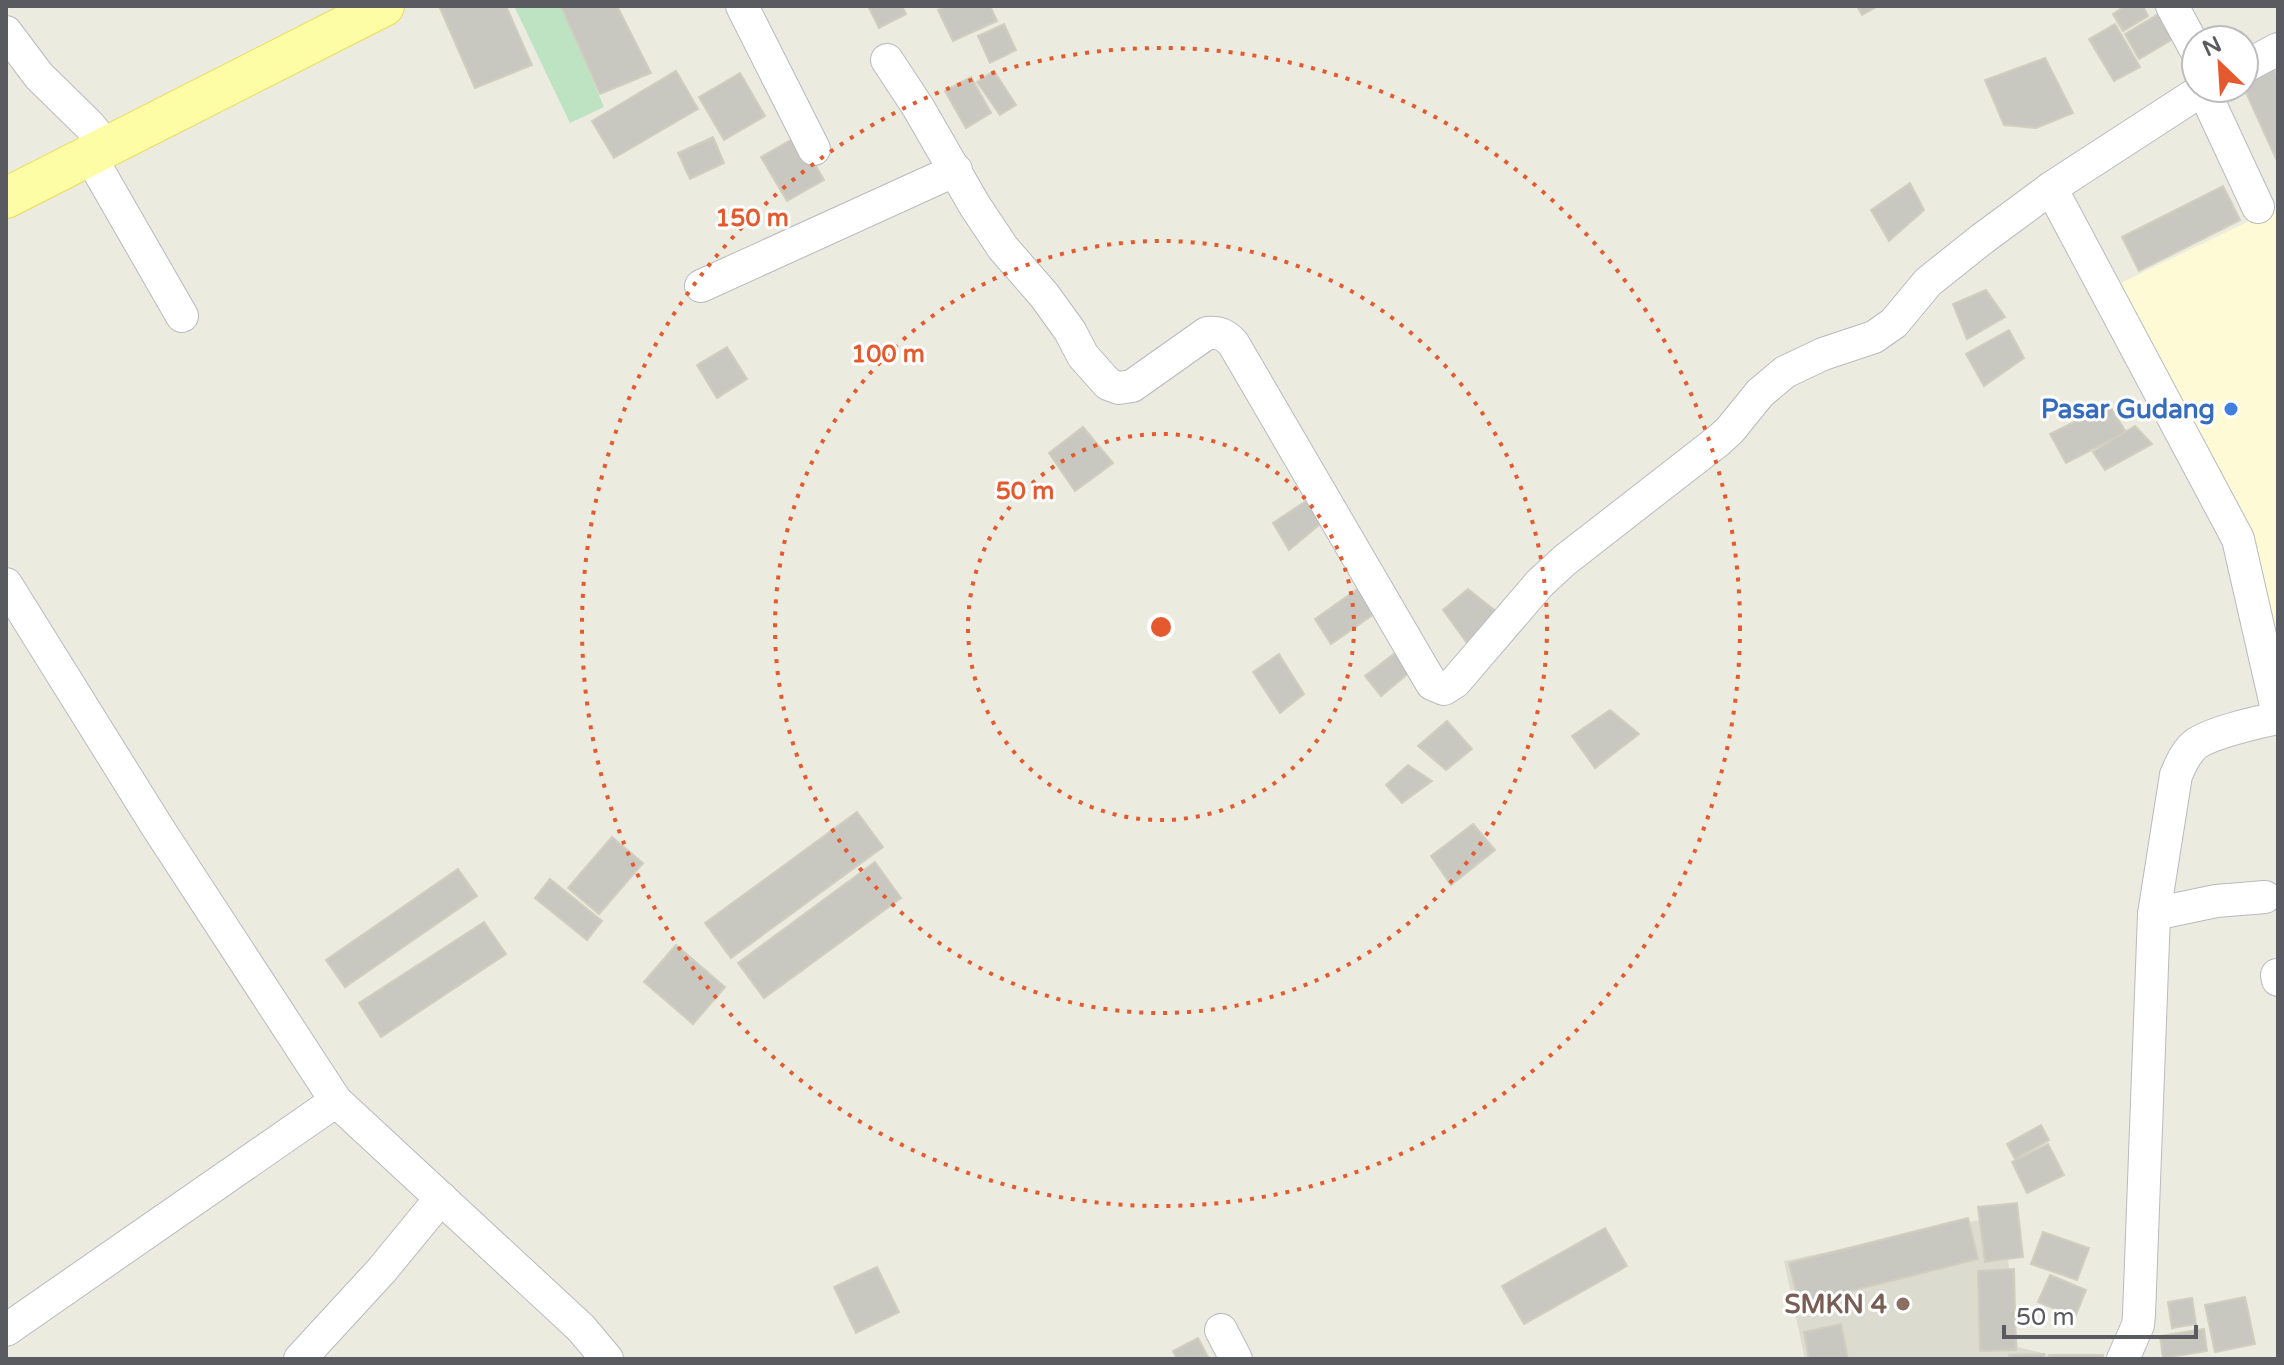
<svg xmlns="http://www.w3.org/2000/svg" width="2284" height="1365" viewBox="0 0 2284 1365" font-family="'Varela Round',sans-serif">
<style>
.commercial{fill:#fdfad5}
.education{fill:#dcdbcf}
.green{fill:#bde3c3}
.building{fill:#c9c8c0;stroke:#d0cebf;stroke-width:2}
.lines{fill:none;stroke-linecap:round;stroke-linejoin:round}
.minor-casing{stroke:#b8babf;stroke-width:34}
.major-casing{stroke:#eddb58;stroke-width:42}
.minor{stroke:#fff;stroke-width:32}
.major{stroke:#fdfda5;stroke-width:40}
.ring{fill:none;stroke:#e45a2e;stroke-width:4;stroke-dasharray:4 8}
.shop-dot{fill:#3f7fe0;stroke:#fff;stroke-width:3}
.education-dot{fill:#8d6e63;stroke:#fff;stroke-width:3}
.labels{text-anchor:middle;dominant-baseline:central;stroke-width:6;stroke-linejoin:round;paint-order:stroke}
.shop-label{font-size:26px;font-weight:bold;fill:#366cbe;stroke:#fff;text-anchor:end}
.education-label{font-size:26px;font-weight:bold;fill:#785e54;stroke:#fff;text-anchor:end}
.centre{fill:#e45a2e;stroke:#fff;stroke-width:4}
.ring-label{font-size:24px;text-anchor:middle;font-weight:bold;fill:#e45a2e;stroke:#fff;stroke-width:6;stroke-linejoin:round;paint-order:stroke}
</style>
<rect width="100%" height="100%" fill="#ecebe0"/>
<polygon class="commercial" points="2278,207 2278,653 2119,284"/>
<polygon class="education" points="2003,1215 2018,1347 2065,1359 1805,1359 1784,1261"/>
<polygon class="green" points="514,6 561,6 604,107 570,123"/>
<g class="building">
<polygon points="439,6 506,6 532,65 475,88"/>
<polygon points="561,6 617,6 651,73 600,94"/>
<polygon points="868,6 902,6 906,14 879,28"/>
<polygon points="947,6 990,6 997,21 953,41 938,10"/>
<polygon points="1857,6 1878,6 1862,15"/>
<polygon points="2125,6 2143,6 2148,16 2123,31 2113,14"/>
<polygon points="2168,8 2183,33 2139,59 2125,34"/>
<polygon points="1004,24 1016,50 990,63 978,36"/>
<polygon points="2115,24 2140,67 2114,81 2089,39"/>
<polygon points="2045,58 2073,113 2036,128 2004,125 1985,80"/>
<polygon points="2271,63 2278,78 2278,163 2244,88 2244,75"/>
<polygon points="676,71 698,109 614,158 592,121"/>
<polygon points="994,71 1016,105 1000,115 977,82"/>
<polygon points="740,73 765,116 724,140 699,97"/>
<polygon points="971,77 991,113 966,128 945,91"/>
<polygon points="798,136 824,180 787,201 761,157"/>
<polygon points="713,137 724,163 690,179 678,153"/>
<polygon points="1910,183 1924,210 1889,241 1871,210"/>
<polygon points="2223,186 2240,220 2139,271 2122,237"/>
<polygon points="1986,290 2005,317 1967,339 1953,304"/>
<polygon points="2009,330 2024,358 1984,386 1966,354"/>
<polygon points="727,347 747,379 717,398 697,365"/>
<polygon points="2109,405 2126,432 2066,463 2050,434"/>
<polygon points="2135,426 2152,444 2105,470 2093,452"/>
<polygon points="1083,427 1113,463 1075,491 1049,453"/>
<polygon points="1309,499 1325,520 1289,550 1273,523"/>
<polygon points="1363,585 1384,607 1331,644 1315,619"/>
<polygon points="1468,589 1497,612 1467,643 1443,610"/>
<polygon points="1400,649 1416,667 1381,696 1365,676"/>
<polygon points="1279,654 1304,694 1280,713 1253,672"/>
<polygon points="1610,710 1639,734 1595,768 1572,736"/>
<polygon points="1447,721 1472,749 1446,770 1418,746"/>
<polygon points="1408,765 1432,781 1402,803 1386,785"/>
<polygon points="857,812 883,847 731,958 705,923"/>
<polygon points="1473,824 1495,850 1451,885 1431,856"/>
<polygon points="612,837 643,863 599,914 568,888"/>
<polygon points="875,862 901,898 764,998 738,963"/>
<polygon points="458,869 477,896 345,987 326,960"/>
<polygon points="550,879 602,921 587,940 535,898"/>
<polygon points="484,922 506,954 381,1037 359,1003"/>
<polygon points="676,945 725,987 693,1024 644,982"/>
<polygon points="2041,1125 2049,1140 2015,1159 2007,1144"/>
<polygon points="2048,1144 2064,1175 2027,1193 2012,1162"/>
<polygon points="2017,1203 2023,1257 1985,1262 1978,1207"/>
<polygon points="1968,1218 1978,1259 1799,1304 1789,1263"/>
<polygon points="1605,1228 1627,1266 1524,1324 1502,1286"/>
<polygon points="2043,1232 2089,1248 2077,1280 2031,1264"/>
<polygon points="877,1267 899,1312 856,1333 834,1287"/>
<polygon points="2014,1269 2016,1350 1980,1351 1978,1271"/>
<polygon points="2050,1275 2086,1290 2075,1317 2038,1302"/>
<polygon points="2245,1297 2255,1344 2215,1352 2205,1305"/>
<polygon points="2192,1298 2196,1324 2172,1328 2168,1302"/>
<polygon points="1841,1324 1848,1359 1809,1359 1804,1332"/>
<polygon points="2204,1329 2207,1351 2163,1358 2160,1336"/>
<polygon points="1198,1338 1209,1359 1177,1359 1173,1351"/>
<polygon points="2044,1354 2044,1359 2009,1359 2009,1355"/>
<rect x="2049" y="1355" width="54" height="4"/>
</g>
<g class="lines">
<g class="minor-casing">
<g id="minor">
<polyline points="742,6 814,149"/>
<polyline points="2172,6 2196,50"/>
<polyline points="6,32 39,76 89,125 107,147"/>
<path d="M887 60 918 107 975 206 1003 248 1044 295 1070 331 1083 356 1108 384 1119 388 1132 386 1207 333C1220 332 1225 335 1233 343L1422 667 1432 684 1444 689 1455 682 1540 583 1565 560 1718 441 1730 430 1760 393 1785 372 1823 354 1874 337 1894 323 1928 282 1982 239 2051 188"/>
<polyline points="2244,67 2278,49"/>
<polyline points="2205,88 2051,188 2238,539 2278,714"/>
<polyline points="2203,89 2258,207"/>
<polyline points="90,156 182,316"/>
<polyline points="701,286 956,170"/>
<polyline points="6,584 158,828 336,1101 581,1328 607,1359"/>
<polyline points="2154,914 2216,901 2265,897"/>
<polyline points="2277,975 2278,980"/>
<polyline points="6,1330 336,1101"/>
<polyline points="1221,1330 1236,1359"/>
<polyline points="300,1359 382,1270 441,1198"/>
<path d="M2123 1359 2138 1325 2139 1315 2154 914 2176 775C2181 764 2186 751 2197 743 2217 731 2255 723 2278 718"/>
</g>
</g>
<g class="major-casing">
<polyline id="major" points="6,198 384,6"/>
</g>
<use href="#minor" class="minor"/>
<use href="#major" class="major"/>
</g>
<g class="ring">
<circle cx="1161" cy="627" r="193"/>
<circle cx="1161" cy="627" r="386"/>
<circle cx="1161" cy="627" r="579"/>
</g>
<circle class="shop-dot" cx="2231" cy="409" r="8"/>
<circle class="education-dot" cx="1903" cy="1304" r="8"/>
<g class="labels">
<g class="shop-label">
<text x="2215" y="409">Pasar Gudang</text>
</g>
<g class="education-label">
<text x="1887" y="1304">SMKN 4</text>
</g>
</g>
<circle cx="1161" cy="627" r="12" class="centre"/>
<g class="ring-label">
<text x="752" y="226">150 m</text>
<text x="888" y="362">100 m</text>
<text x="1025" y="499">50 m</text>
</g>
<rect width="2284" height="1365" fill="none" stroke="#595b61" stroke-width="16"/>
<g transform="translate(2220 64) rotate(335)"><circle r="38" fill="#ffffff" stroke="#bdbdc0" stroke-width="2"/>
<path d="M0-6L14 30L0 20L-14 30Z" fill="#e45a2e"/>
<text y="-12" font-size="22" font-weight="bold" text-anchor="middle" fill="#595b61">N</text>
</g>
<path d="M2004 1325v12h192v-12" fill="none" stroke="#595b61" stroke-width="4"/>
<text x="2016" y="1325" font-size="24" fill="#595b61" stroke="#ffffff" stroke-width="6" paint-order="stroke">50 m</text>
</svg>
